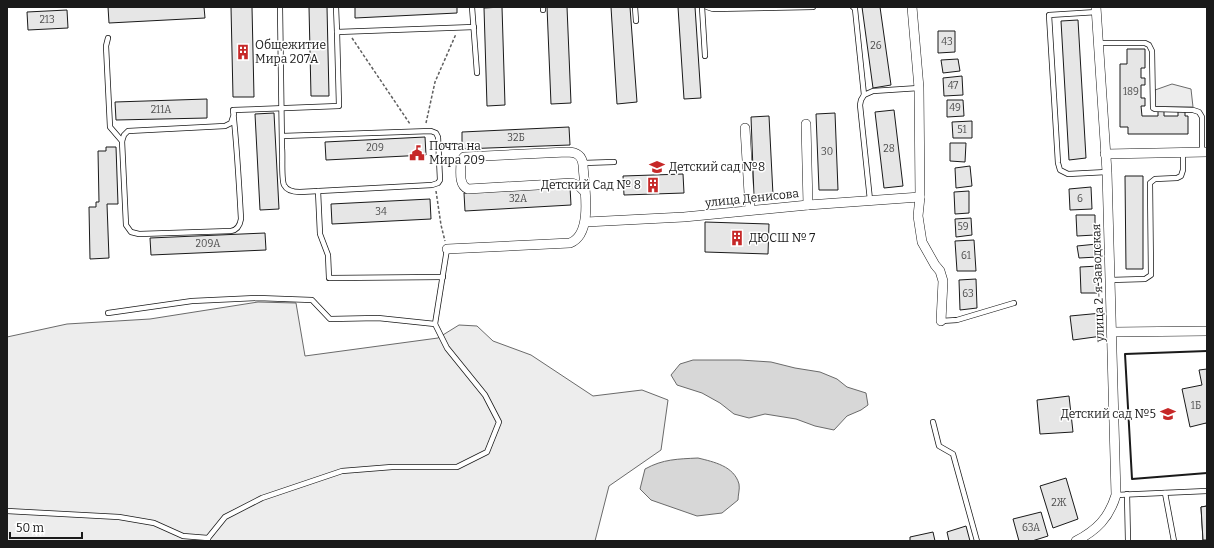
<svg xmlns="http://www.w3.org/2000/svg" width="1214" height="548" viewBox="0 0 1214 548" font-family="Bitter,serif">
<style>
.built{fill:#ededed;stroke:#6a6a6a}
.water{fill:#d7d7d7;stroke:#6a6a6a}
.building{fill:#e6e6e6;stroke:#1a1a1a}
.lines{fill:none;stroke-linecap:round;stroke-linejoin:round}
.lane-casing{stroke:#1a1a1a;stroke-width:6}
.street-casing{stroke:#1a1a1a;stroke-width:10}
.path{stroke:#5f5f5f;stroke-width:1.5;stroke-dasharray:3 2;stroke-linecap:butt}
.lane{stroke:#fff;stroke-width:4.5}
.street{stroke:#fff;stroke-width:9}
.wall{stroke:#1a1a1a;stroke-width:2}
.labels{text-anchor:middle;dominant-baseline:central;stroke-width:3;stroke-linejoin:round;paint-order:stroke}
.number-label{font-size:10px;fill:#4d4d4d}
.poi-label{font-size:12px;fill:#1a1a1a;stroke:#fff;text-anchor:start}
.street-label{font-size:12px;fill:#1a1a1a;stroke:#fff}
</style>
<rect width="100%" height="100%" fill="#fff"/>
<g class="built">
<polygon points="1172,84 1191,89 1193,107 1154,107 1155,90"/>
<polygon points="258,302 296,303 305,356 438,338 459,325 477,326 493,341 531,355 593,396 642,390 668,400 661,450 609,486 595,541 7,541 7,337 67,324 150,319"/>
</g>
<g class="water">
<polygon points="693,360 740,360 771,362 795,368 820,372 837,379 847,387 866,393 868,405 861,410 847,416 834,430 815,426 796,419 765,414 749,418 734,414 720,403 702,393 677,385 671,375 680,364"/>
<path d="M698 458C714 462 734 466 739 484 740 489 738 495 738 500L722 513 697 516 651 500 640 489 645 469C663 459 678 459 698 458Z"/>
</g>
<g class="building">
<polygon points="108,7 204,7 205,18 109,23"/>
<polygon points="231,7 252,7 254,97 233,97"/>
<polygon points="309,7 327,7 329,96 311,96"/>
<polygon points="355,7 457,7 457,13 355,18"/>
<polygon points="502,7 505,105 487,106 484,8"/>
<polygon points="547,7 567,7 571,103 551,104"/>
<polygon points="611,7 630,7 637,102 617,104"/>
<polygon points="678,7 695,7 701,98 684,99"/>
<polygon points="862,7 880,7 891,85 873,88"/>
<polygon points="67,10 68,28 28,30 27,12"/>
<polygon points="1078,20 1086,158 1069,160 1061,21"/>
<polygon points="938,31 955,31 955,52 938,53"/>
<polygon points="1127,49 1145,49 1145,68 1141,68 1141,78 1145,78 1145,85 1141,85 1141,98 1145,98 1145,106 1141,106 1142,116 1158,116 1158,111 1164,111 1164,116 1178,116 1178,111 1185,111 1185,116 1188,116 1188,134 1128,134 1128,127 1120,127 1120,64 1127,64"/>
<polygon points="958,59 960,71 943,73 941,60"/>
<polygon points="962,76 963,95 944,96 943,78"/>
<polygon points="207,99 207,118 116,120 115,102"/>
<polygon points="947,100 963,100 964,116 947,117"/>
<polygon points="894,110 903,186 884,188 875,112"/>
<polygon points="274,113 279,209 260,210 255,114"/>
<polygon points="835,113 838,190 819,190 816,114"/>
<polygon points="769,116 773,195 754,196 751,117"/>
<polygon points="972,121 972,138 953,138 952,122"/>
<polygon points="569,127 570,145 462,149 462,132"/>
<polygon points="425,137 426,155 326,160 325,142"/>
<polygon points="950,143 966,143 965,162 950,161"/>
<polygon points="106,147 116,147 118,204 107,204 109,258 90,259 89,207 96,207 96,202 99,202 98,151 106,151"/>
<polygon points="970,166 972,186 956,188 955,168"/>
<polygon points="683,174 684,193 624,195 623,176"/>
<polygon points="1125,176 1143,176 1143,269 1126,269"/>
<polygon points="570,187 571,205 465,211 464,193"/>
<polygon points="1091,187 1092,209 1070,210 1069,189"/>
<polygon points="969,191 969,213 955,214 954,192"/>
<polygon points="430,199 431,219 332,224 331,204"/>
<polygon points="1076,215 1095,215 1095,235 1077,236"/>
<polygon points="971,218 972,235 956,237 955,219"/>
<polygon points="705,222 769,224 768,254 705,252"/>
<polygon points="265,233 266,250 151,255 150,238"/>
<polygon points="974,240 976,271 957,271 955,241"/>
<polygon points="1097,244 1098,257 1079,258 1077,246"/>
<polygon points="1099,266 1098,293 1081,293 1080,267"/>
<polygon points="976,279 977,308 960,310 959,280"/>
<polygon points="1102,313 1102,336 1073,340 1070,316"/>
<polygon points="1207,369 1207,426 1206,423 1190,427 1182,389 1202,385 1199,370"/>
<polygon points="1069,396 1073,432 1040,434 1037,400"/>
<polygon points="1066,478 1078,519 1053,528 1040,486"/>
<polygon points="1207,506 1207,540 1203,540 1201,507"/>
<polygon points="1207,506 1207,540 1203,540 1201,507"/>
<polygon points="1041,512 1048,536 1032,541 1019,541 1013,519"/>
<polygon points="966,526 970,541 949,541 947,532"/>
<polygon points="933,532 935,541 910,541 910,537"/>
</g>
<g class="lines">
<g class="lane-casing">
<g id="lane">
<path d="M280 7C281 54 281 101 282 148 283 156 281 178 284 185 287 191 293 192 300 192L432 185 438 183 440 180 438 137 436 133 431 131 282 136"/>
<polyline points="336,7 337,32 474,27"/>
<polyline points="472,7 477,73"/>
<polyline points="543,7 543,10"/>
<polyline points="635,7 636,21"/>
<polyline points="702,7 705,56"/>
<polyline points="707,7 713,9 813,7"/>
<polyline points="853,7 855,9 864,95 873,91 919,88"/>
<polyline points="1097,12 1049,15 1058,163 1060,170 1068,174 1107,172"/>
<polyline points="108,38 106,46 110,127 122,141"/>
<polyline points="1099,43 1145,43 1149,45 1152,51 1153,108 1155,109 1193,110 1199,112 1202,117 1202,152"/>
<polyline points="864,95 861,100 860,105 870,200"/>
<path d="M234 114 231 123 225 126 128 131 124 135 122 141 126 225 131 232 139 234 231 231C238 230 240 225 241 219 239 183 237 146 233 110L339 106 337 32"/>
<polyline points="583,163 614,162"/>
<polyline points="318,191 320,234 328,255 329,278 443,277"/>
<polyline points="1110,280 1145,279 1151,275 1150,183 1155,179 1177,178 1181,176 1183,170 1183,152"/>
<polyline points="108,313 192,301 258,298 312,300 330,319 378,318 435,324"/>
<polyline points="941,321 957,320 1014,303"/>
<polyline points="933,422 939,446 953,454 977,541"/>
<polyline points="1165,493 1174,541"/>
<polyline points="1127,494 1128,541"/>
<polyline points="1116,495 1207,491"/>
<polyline points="7,511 119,517 154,523 183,536 208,538 208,541"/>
<polyline points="208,538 225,517 262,498 342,471 392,467 457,467 487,452 499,422 485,395 447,348 435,324 447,249"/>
</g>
</g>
<g class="street-casing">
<g id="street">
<polyline points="912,7 919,88 920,197 918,216 922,242 935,265 940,271 943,281 941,321"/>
<polyline points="806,124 808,205"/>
<polyline points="745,128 750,210"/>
<polyline points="1105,154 1207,152"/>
<polyline points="586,222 684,217 808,205 920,197"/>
<path d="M447 249 570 243C594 234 584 185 583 165 582 155 576 152 567 152L464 157 461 161C461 170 458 185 468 189L572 183 579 186 585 192"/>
<polyline points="1112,332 1207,331"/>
<path d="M1076 541C1097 530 1109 518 1116 495L1107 172 1096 7"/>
</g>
</g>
<g class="path">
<polyline points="352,38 410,124"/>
<polyline points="426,123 435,82 456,34"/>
<polyline points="436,191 441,225 445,241"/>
</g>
<use href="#lane" class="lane"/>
<use href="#street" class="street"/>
<polyline class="wall" points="1207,351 1125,354 1132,479 1207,473"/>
</g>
<defs>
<g id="building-bare" transform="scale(1.2)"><path d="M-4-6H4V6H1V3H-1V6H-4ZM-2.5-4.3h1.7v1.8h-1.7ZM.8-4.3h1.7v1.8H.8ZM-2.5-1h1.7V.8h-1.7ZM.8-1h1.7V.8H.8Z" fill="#c62828" stroke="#fff" stroke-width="2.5" paint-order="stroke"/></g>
<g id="civic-bare" transform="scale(1.2)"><path d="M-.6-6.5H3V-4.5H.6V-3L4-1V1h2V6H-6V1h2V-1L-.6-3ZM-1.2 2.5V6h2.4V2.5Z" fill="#c62828" stroke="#fff" stroke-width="2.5" paint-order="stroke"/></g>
<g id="school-bare" transform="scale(1.2)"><path d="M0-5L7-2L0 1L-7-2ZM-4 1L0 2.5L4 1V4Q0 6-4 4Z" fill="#c62828" stroke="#fff" stroke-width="2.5" paint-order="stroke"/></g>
</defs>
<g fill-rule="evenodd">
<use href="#building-bare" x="243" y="52"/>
<use href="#civic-bare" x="417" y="153"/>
<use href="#school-bare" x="657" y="167"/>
<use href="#building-bare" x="653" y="185"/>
<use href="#building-bare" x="737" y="238"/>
<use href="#school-bare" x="1168" y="414"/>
</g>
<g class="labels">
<g class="number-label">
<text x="47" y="20">213</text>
<text x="947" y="42">43</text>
<text x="876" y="46">26</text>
<text x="953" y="86">47</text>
<text x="1131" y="92">189</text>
<text x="955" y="108">49</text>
<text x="161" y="110">211А</text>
<text x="962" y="130">51</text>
<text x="516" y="138">32Б</text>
<text x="375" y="148">209</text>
<text x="889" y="149">28</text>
<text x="827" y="152">30</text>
<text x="518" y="199">32А</text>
<text x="1080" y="199">6</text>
<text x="381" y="212">34</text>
<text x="963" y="227">59</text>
<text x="208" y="244">209А</text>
<text x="966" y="256">61</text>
<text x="968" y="294">63</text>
<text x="1196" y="406">1Б</text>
<text x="1059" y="503">2Ж</text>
<text x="1031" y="528">63А</text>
</g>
<g class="poi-label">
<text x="255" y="45">Общежитие<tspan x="255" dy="14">Мира 207А</tspan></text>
<text x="429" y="146">Почта на<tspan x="429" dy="14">Мира 209</tspan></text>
<text x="669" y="167">Детский сад №8</text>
<text x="641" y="185" text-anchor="end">Детский Сад № 8</text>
<text x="749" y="238">ДЮСШ № 7</text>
<text x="1156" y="414" text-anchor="end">Детский сад №5</text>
</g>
<g class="street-label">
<text transform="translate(752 198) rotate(-6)">улица Денисова</text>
<text transform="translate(1098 283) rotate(-92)">улица 2-я Заводская</text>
</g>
</g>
<rect width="1214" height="548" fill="none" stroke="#1a1a1a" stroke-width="16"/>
<path d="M10 532v6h72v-6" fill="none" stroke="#1a1a1a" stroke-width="2"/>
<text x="16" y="532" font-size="12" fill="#1a1a1a" stroke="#ffffff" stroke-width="3" paint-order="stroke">50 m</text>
</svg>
